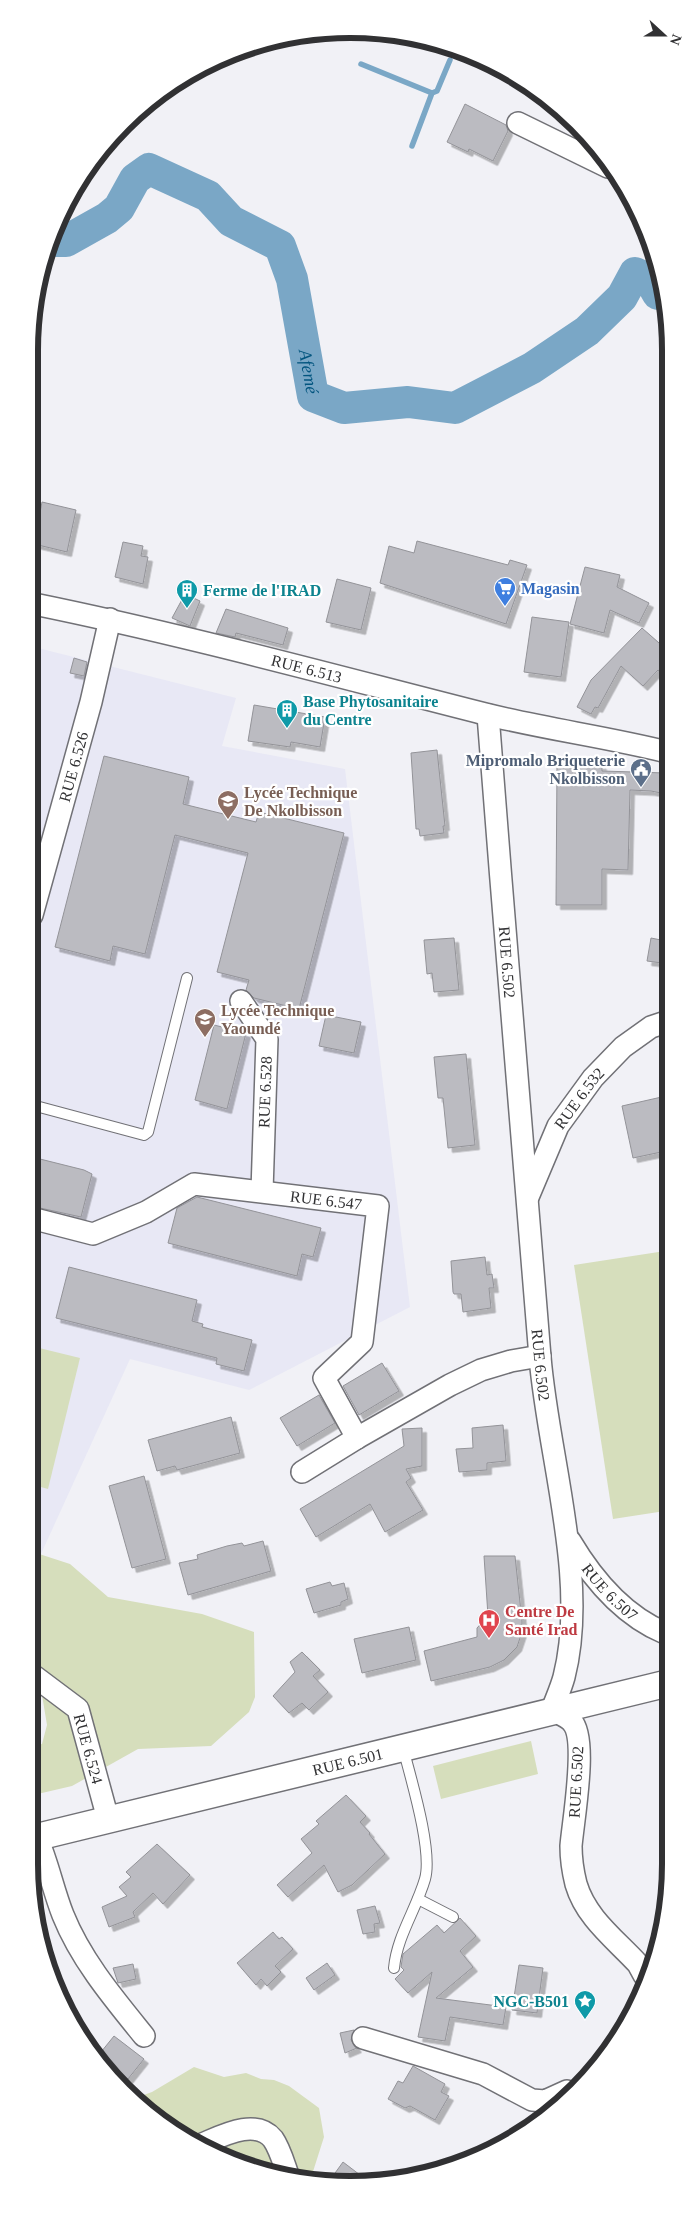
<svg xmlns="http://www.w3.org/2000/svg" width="699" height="2213" viewBox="0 0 699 2213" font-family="Georgia,serif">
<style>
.built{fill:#e8e8f5}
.green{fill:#d6debc}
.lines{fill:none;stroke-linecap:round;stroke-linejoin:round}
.stream{stroke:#7aa7c6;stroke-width:5.5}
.river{stroke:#7aa7c6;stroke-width:32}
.building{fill:#bbbbc1;stroke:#939398;filter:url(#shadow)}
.service-casing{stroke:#717176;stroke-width:12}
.minor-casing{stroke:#717176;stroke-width:24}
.tertiary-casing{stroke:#717176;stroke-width:29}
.service{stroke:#fff;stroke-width:10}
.minor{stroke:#fff;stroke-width:21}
.tertiary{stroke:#fff;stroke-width:26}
.labels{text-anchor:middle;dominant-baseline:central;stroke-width:4.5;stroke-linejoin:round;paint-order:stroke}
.shop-label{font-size:16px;font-weight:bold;fill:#366cbe;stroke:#fff;text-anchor:start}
.culture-label{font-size:16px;font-weight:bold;fill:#0d838f;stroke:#fff;text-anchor:start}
.street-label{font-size:16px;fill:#313133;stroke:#fff}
.service-label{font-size:16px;font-weight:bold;fill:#4e5e75;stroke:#fff;text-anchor:end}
.education-label{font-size:16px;font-weight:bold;fill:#785e54;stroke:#fff;text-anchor:start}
.health-label{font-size:16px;font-weight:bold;fill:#be3a42;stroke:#fff;text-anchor:start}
.water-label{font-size:18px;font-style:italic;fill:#03557f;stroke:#fff}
.rim{fill:none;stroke:#313133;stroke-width:6}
</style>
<defs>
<filter id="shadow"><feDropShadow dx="4.5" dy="4.5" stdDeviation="0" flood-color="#0004"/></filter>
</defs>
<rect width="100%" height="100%" fill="#f1f1f6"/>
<polygon class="built" points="34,647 236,698 222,746 345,769 410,1307 249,1390 130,1359 41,1554 30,1551"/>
<g class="green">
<polygon points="665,1251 665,1511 613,1519 574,1265"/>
<polygon points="31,1346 80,1358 48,1489 30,1484"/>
<polygon points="30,1551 70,1564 108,1597 202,1614 254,1632 255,1697 249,1712 211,1746 138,1749 72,1786 29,1796 29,1747 42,1744 47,1725 40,1683 29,1675"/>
<polygon points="531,1741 538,1774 441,1799 433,1766"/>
<polygon points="194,2067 224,2077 246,2073 261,2079 274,2080 289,2086 319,2108 324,2137 310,2181 207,2151 138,2097 152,2092"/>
</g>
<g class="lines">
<g class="stream">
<polyline points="361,64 432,93"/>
<polyline points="412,146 432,93 437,91 450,60"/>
</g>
<path class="river" id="s1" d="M54 241H66L107 218 119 208 135 179 149 169 208 196 231 221 280 246 292 279 313 396 344 408 408 402 455 408 532 368 587 331 622 297 635 273 650 280 658 294 663 293"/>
</g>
<g class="building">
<polygon points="465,104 506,125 508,131 493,161 469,149 468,152 447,142"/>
<polygon points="42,502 76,510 67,552 34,544"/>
<polygon points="417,541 508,565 510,560 527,565 506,624 380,583 389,546 414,553"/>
<polygon points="123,542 143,546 141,556 148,557 143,584 115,577"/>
<polygon points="585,567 620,575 617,587 649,603 639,623 610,610 604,633 570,624"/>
<polygon points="337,579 371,588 361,630 326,622"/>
<polygon points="185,594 200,601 190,626 172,618"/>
<polygon points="226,609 288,628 283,645 236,633 235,637 216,633"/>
<polygon points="532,617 569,622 561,677 524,672"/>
<polygon points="642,628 667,650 667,678 658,670 643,686 621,666 598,708 595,707 591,714 577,707 591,680"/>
<polygon points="74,658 87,662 84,676 70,673"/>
<polygon points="254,705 325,717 320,747 291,742 290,747 248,741"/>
<polygon points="437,750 445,826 443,826 444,833 420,836 419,829 416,829 411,753"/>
<polygon points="104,756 189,777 183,804 256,822 259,812 344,833 299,1009 254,998 246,990 249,980 217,972 248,853 175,835 145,954 113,946 110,961 55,947"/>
<polygon points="557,764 602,765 602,771 666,773 666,794 651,791 630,790 628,870 602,869 602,905 556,905"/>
<polygon points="454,938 459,990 434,992 432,973 427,974 424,940"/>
<polygon points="651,938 666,941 662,963 647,961"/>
<polygon points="326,1015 361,1022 354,1053 319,1046"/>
<polygon points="214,1025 246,1033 227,1109 195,1100"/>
<polygon points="466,1054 475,1145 448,1148 443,1098 438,1098 434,1057"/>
<polygon points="666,1096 666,1151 633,1158 622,1106"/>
<polygon points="32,1157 84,1170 92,1174 81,1217 31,1206"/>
<polygon points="197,1197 321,1228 313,1257 302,1254 297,1276 168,1243 177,1208"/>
<polygon points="485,1257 487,1275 492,1274 494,1288 489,1288 491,1308 463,1312 461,1294 454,1294 453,1292 451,1261"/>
<polygon points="69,1267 197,1300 192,1321 203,1324 202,1327 252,1340 244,1371 216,1364 217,1358 56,1318"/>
<polygon points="382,1363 399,1391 359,1415 343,1386"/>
<polygon points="319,1395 335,1423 297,1446 280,1418"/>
<polygon points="231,1417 240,1453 177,1470 175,1466 157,1471 148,1440"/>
<polygon points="503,1425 506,1461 487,1463 487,1470 459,1472 456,1449 473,1448 472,1428"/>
<polygon points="422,1428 422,1466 406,1469 411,1478 406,1482 423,1510 385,1532 370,1504 316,1537 300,1509 404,1446 402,1429"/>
<polygon points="144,1476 166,1559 132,1568 109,1486"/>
<polygon points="263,1541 271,1571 188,1595 179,1563 198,1559 197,1555 227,1546 242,1543 244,1546"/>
<polygon points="484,1556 515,1556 522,1621 522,1632 517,1647 504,1660 490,1667 431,1681 424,1651 477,1637 477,1628 488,1616"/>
<polygon points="330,1582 332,1586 344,1583 348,1599 341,1602 341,1605 314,1613 306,1589"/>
<polygon points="409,1627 416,1660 362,1673 354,1639"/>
<polygon points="302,1652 320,1670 313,1676 328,1692 309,1710 302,1703 289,1713 273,1696 295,1672 290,1662"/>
<polygon points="346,1795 366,1816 360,1822 370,1833 369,1834 385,1854 352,1885 338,1892 324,1865 288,1897 277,1885 312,1853 301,1839 319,1824 316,1821"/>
<polygon points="157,1844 190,1875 163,1904 153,1893 133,1912 135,1917 109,1927 102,1907 127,1896 119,1887 131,1877 126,1872"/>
<polygon points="375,1906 380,1923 374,1924 375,1932 363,1934 357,1910"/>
<polygon points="460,1918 476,1936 460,1951 473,1967 436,1998 506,2007 503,2025 450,2017 445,2041 418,2037 432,1972 408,1993 395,1979 404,1970 401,1967 403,1954 437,1925 444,1933"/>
<polygon points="273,1932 279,1939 282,1937 293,1949 275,1966 281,1972 267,1986 261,1979 256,1985 237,1963"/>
<polygon points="327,1963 335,1975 314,1990 306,1978"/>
<polygon points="133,1964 136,1979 118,1983 113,1968"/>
<polygon points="519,1965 543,1968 537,2013 512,2010"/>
<polygon points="354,2030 351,2040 357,2048 345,2053 340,2033"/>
<polygon points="114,2036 144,2059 128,2079 123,2075 117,2082 109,2075 97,2057"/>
<polygon points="413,2066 445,2084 441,2092 449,2096 435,2120 410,2106 405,2108 388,2099 398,2081 403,2083"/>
<polygon points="343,2162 364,2178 330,2180"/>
</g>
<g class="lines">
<g class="service-casing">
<g id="service">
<polyline points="32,1105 144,1135 148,1132 187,978"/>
<polyline points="418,1899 453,1917"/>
<path d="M394 1968C397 1936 416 1910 425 1879 433 1851 411 1779 403 1748"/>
</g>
</g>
<g class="minor-casing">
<g id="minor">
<polyline points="518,123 608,167"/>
<path id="s2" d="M34 604C186 635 335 676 485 714 545 729 607 737 667 752"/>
<path id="s3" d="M488 715C505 929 521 1143 540 1357 548 1456 589 1580 564 1677 561 1688 556 1699 552 1710 558 1713 568 1717 572 1722 588 1739 573 1821 571 1846 571 1859 573 1872 576 1884 586 1918 615 1939 638 1964L644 1975"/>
<path id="s4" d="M32 915 91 702 110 619"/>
<polyline points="241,1001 267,1039 262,1191"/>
<path id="s5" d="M528 1197 558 1126 593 1078 623 1047 651 1027 666 1022"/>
<path id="s6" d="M31 1218 93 1234 146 1212 194 1184 378 1206 362 1342 324 1378 357 1438 450 1385 481 1370 511 1361 540 1356"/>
<polyline points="302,1472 357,1438"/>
<path id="s7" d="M570 1541C592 1578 624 1616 665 1633"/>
<path id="s8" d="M30 1673 78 1709 108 1819"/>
<path d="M37 1838C48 1863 53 1890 63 1915 81 1960 114 1999 144 2036"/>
<polyline points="363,2038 483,2074 532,2100 545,2101 567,2091"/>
<path d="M200 2145C220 2137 255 2117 273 2139 280 2149 284 2164 288 2175"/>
</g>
</g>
<g class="tertiary-casing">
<g id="tertiary">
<path id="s9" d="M29 1839 665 1684"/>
</g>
</g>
<use href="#service" class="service"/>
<use href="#minor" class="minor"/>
<use href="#tertiary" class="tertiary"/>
</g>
<defs>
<g id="supermarket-pin" transform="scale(1.125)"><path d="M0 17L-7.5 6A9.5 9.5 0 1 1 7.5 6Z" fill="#3f7fe0" stroke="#fff"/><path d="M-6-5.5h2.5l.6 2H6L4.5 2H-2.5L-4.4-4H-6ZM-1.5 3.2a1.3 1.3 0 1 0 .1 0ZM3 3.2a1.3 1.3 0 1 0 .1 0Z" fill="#fff"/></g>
<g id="building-pin" transform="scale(1.125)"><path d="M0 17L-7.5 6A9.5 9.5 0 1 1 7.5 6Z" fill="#0f9aa8" stroke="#fff"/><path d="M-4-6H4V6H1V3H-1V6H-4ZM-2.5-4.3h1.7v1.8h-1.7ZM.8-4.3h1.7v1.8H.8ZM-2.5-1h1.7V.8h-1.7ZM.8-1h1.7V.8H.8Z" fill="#fff"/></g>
<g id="civic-pin" transform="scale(1.125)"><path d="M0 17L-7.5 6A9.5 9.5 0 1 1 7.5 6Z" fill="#5c6f8a" stroke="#fff"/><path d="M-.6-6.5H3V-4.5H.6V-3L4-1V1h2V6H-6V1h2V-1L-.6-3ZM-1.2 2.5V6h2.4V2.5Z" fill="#fff"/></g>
<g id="school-pin" transform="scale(1.125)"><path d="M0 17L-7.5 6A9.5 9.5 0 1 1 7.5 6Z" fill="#8d6e63" stroke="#fff"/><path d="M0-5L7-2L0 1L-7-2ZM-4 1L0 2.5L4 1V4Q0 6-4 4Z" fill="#fff"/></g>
<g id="hospital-pin" transform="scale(1.125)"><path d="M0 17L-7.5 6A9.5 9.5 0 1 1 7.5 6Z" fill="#e0444e" stroke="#fff"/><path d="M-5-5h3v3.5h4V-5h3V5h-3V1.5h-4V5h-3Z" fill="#fff"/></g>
<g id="sight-pin" transform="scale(1.125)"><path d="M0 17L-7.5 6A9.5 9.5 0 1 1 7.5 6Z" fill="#0f9aa8" stroke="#fff"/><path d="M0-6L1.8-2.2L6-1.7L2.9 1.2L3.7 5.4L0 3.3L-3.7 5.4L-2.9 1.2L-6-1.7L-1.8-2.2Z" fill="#fff"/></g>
</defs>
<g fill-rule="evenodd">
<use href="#supermarket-pin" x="505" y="588"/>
<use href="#building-pin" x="187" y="590"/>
<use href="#building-pin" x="287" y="710"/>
<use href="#civic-pin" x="641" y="769"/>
<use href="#school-pin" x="228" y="801"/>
<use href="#school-pin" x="205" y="1019"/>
<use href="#hospital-pin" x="489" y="1620"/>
<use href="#sight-pin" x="585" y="2001"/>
</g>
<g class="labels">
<g class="shop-label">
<text x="521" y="588">Magasin</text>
</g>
<g class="culture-label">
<text x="203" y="590">Ferme de l'IRAD</text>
<text x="303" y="701">Base Phytosanitaire<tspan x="303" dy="18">du Centre</tspan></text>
<text x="569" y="2001" text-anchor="end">NGC-B501</text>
</g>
<g class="street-label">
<text stroke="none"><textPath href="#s2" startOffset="280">RUE 6.513</textPath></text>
<text stroke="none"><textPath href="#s4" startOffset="154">RUE 6.526</textPath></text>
<text stroke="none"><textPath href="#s3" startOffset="248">RUE 6.502</textPath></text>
<text transform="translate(265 1092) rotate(-88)">RUE 6.528</text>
<text stroke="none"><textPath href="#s5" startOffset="112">RUE 6.532</textPath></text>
<text stroke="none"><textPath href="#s6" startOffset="310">RUE 6.547</textPath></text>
<text stroke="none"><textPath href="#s3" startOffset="652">RUE 6.502</textPath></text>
<text stroke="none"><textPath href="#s7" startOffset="65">RUE 6.507</textPath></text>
<text stroke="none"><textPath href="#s8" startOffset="101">RUE 6.524</textPath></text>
<text stroke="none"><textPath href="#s9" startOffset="328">RUE 6.501</textPath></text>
<text transform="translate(576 1782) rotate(-87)">RUE 6.502</text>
</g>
<g class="service-label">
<text x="625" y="760">Mipromalo Briqueterie<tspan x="625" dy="18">Nkolbisson</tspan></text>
</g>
<g class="education-label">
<text x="244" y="792">Lycée Technique<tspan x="244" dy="18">De Nkolbisson</tspan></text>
<text x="221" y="1010">Lycée Technique<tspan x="221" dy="18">Yaoundé</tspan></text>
</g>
<g class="health-label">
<text x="505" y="1611">Centre De<tspan x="505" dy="18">Santé Irad</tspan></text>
</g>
<g class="water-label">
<text stroke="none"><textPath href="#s1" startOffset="408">Afemé</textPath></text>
</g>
</g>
<path d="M0 0H699V2213H0ZM350 38H350A312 312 0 0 1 662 350V1864A312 312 0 0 1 350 2176H350A312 312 0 0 1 38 1864V350A312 312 0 0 1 350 38Z" fill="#fff" fill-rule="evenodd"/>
<path class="rim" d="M350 38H350A312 312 0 0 1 662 350V1864A312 312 0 0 1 350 2176H350A312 312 0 0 1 38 1864V350A312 312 0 0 1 350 38Z"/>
<g transform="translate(664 35) rotate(111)" stroke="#ffffff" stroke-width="4" paint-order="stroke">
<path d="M0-4L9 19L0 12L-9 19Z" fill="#313133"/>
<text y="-8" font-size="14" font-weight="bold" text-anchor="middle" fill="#313133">N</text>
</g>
</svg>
